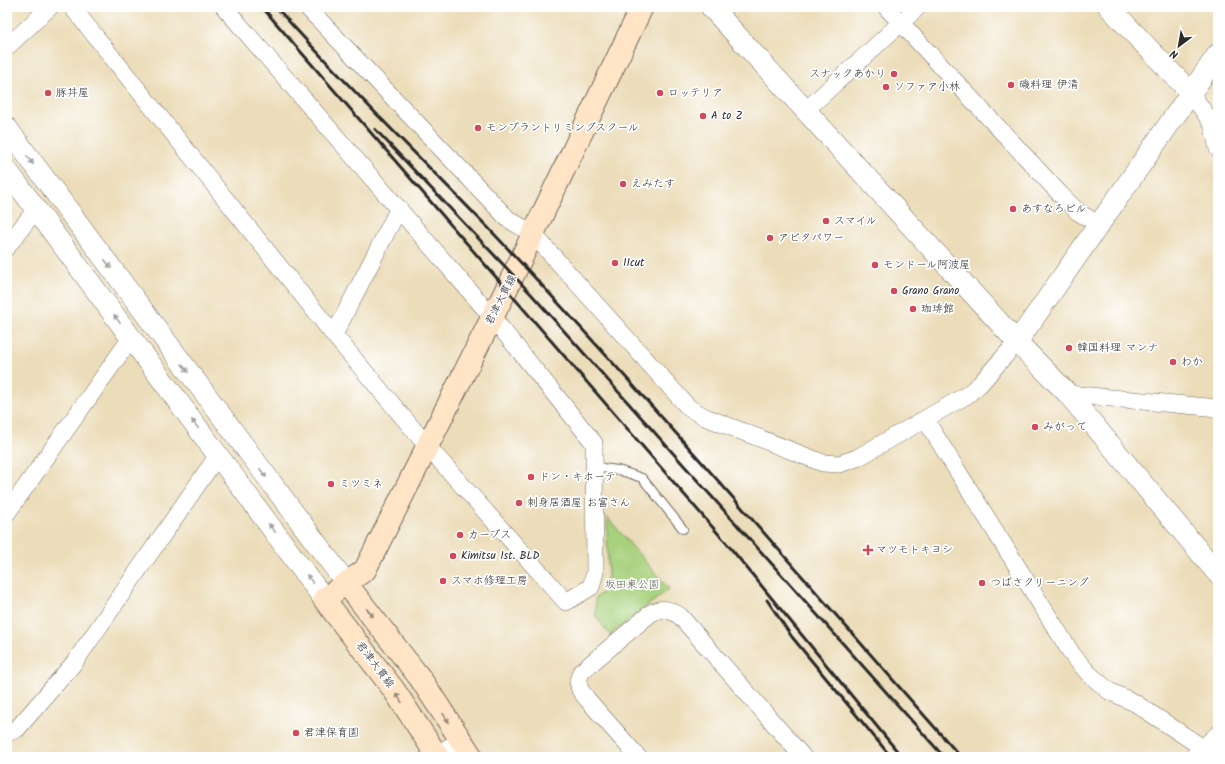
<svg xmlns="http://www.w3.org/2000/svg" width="1225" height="764" viewBox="0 0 1225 764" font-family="Kalam,'Klee One',sans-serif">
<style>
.green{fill:#a7d17d;stroke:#697e54}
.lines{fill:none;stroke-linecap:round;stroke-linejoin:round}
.service-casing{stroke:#6f695d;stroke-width:10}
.minor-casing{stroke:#6f695d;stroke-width:18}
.tertiary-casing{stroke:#6f695d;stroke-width:22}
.secondary-casing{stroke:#6f695d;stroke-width:24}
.service{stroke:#fff;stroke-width:8}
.minor{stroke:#fff;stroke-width:17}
.tertiary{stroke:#fff;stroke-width:21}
.secondary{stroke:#ffe4c6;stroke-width:22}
.rail{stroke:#2b2b2b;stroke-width:3}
.oneway{fill:#a0a0a0}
.oneway2{fill:#958878}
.poi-dot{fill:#d1495b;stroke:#fff;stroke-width:1.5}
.labels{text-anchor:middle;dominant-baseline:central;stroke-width:3.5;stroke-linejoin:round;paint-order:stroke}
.poi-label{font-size:11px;fill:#2b2b2b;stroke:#fff;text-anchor:start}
.street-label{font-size:11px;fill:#2b2b2b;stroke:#fff}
.park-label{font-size:11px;fill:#505d44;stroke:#fff}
</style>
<rect width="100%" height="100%" fill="#fff"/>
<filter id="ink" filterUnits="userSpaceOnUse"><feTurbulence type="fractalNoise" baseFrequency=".025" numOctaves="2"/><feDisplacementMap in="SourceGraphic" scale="8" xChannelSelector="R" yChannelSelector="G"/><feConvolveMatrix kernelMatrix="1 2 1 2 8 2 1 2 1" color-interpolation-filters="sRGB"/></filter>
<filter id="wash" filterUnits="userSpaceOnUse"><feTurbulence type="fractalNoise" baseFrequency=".012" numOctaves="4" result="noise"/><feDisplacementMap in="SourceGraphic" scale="16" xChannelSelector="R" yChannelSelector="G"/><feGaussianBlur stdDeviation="0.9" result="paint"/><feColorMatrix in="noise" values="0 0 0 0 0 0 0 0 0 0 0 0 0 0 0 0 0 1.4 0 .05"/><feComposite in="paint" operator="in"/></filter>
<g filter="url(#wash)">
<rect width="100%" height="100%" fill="#ecddba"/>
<polygon class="green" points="607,517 669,589 610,635 596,617 595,598 603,592 608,576"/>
</g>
<g filter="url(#ink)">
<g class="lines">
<g class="service-casing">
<g id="service">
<polyline points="594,467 618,470 642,478 683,529"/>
<polyline points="1203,748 1218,757"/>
</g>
</g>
<g class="minor-casing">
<g id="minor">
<polyline points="72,7 334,335 428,447 566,602 591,587 595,572 594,443 492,317 224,7"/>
<polyline points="307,7 508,219 533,234 689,408 705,417 823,463 839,464 857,458 967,395 980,384 1017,342"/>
<polyline points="886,7 1061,195 1078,212 1098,224"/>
<polyline points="7,47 50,7"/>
<polyline points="1190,92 1212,123 1218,149"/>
<polyline points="805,111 918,7"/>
<polyline points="7,247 36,209"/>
<polyline points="334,335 399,208"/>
<polyline points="1068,394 1218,408"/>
<polyline points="925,419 1072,654 1088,673 1109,691 1135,703 1203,748"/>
<polyline points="7,513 131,338"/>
<polyline points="7,733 17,729 74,663 218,455"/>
<polyline points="432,757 461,740"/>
<path d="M638 757 587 699 580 690 578 681 581 672 651 613C662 607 669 609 680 616L803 757"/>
<polyline points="1193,757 1218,734"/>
</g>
</g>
<g class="tertiary-casing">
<g id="tertiary">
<polyline points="711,7 1017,342 1068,394 1218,574"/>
<polyline points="1109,7 1190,92"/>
<polyline points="7,128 346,583"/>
<polyline points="7,170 324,599"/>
<polyline points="1017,342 1218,54"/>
</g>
</g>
<g class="secondary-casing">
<g id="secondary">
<polyline points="346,583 420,678 472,757"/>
<polyline points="438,757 394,690 324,599 365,570 507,288 642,7"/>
</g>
</g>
<use href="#service" class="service"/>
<use href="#minor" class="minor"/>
<use href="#tertiary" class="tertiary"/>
<use href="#secondary" class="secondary"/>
<g class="rail">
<polyline points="262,7 728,545 902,757"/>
<path d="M276 7C346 86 422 159 495 235 655 405 806 582 961 757"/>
<polyline points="375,129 532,295 944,757"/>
<polyline points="767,600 792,637 891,757"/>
</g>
</g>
<defs><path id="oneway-solid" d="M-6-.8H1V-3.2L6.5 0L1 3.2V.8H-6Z"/></defs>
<g class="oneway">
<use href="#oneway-solid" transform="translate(30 160) rotate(53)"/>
<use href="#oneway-solid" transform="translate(108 264) rotate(53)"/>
<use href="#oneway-solid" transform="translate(117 319) rotate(-126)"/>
<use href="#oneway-solid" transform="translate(185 368) rotate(53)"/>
<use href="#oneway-solid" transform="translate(195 424) rotate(-127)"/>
<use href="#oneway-solid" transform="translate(263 473) rotate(53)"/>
<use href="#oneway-solid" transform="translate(272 528) rotate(-127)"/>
<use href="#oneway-solid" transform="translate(310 579) rotate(-126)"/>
</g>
<g class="oneway2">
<use href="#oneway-solid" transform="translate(370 613) rotate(52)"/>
<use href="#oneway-solid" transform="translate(399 698) rotate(-123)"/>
<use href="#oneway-solid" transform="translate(446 718) rotate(56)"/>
</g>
</g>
<g class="poi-dot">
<circle cx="894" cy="74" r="4"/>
<circle cx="1011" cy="85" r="4"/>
<circle cx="886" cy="87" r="4"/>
<circle cx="48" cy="93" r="4"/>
<circle cx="660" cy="93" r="4"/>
<circle cx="703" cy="116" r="4"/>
<circle cx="478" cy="128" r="4"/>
<circle cx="623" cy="184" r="4"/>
<circle cx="1013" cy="209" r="4"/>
<circle cx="826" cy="221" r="4"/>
<circle cx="770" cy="238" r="4"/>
<circle cx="615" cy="263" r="4"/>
<circle cx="875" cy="265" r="4"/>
<circle cx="894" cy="291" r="4"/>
<circle cx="913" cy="309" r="4"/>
<circle cx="1069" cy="348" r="4"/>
<circle cx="1173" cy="362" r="4"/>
<circle cx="1035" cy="427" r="4"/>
<circle cx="531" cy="477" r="4"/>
<circle cx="331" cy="484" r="4"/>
<circle cx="519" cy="503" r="4"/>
<circle cx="460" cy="535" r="4"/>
<path d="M866 544h4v4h4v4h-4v4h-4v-4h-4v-4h4z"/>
<circle cx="453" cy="556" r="4"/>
<circle cx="443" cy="581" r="4"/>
<circle cx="982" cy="583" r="4"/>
<circle cx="296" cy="733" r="4"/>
</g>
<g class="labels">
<g class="poi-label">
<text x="886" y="74" text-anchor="end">スナックあかり</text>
<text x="1019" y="85">磯料理 伊清</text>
<text x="894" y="87">ソファア小林</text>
<text x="56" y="93">豚丼屋</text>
<text x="668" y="93">ロッテリア</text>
<text x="711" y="116">A to Z</text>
<text x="486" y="128">モンブラントリミングスクール</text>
<text x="631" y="184">えみたす</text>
<text x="1021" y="209">あすなろビル</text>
<text x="834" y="221">スマイル</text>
<text x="778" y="238">アピタパワー</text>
<text x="623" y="263">11cut</text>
<text x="883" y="265">モンドール阿波屋</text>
<text x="902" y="291">Grano Grano</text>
<text x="921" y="309">珈琲館</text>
<text x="1077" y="348">韓国料理 マンナ</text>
<text x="1181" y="362">わか</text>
<text x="1043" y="427">みがって</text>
<text x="539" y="477">ドン・キホーテ</text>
<text x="339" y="484">ミツミネ</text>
<text x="527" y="503">刺身居酒屋 お富さん</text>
<text x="468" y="535">カーブス</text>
<text x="876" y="550">マツモトキヨシ</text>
<text x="461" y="556">Kimitsu 1st. BLD</text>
<text x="451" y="581">スマホ修理工房</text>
<text x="990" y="583">つばさクリーニング</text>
<text x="304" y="733">君津保育園</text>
</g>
<g class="street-label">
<text transform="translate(501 300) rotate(-63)">君津大貫線</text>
<text transform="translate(375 665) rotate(53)">君津大貫線</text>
</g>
<g class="park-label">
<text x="632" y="585">坂田東公園</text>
</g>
</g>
<rect width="1225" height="764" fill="none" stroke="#fff" stroke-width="24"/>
<g transform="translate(1179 46) rotate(211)" stroke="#ffffff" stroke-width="3" paint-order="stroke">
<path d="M0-3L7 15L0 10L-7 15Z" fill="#2b2b2b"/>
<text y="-6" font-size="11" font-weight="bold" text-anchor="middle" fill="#2b2b2b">N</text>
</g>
</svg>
